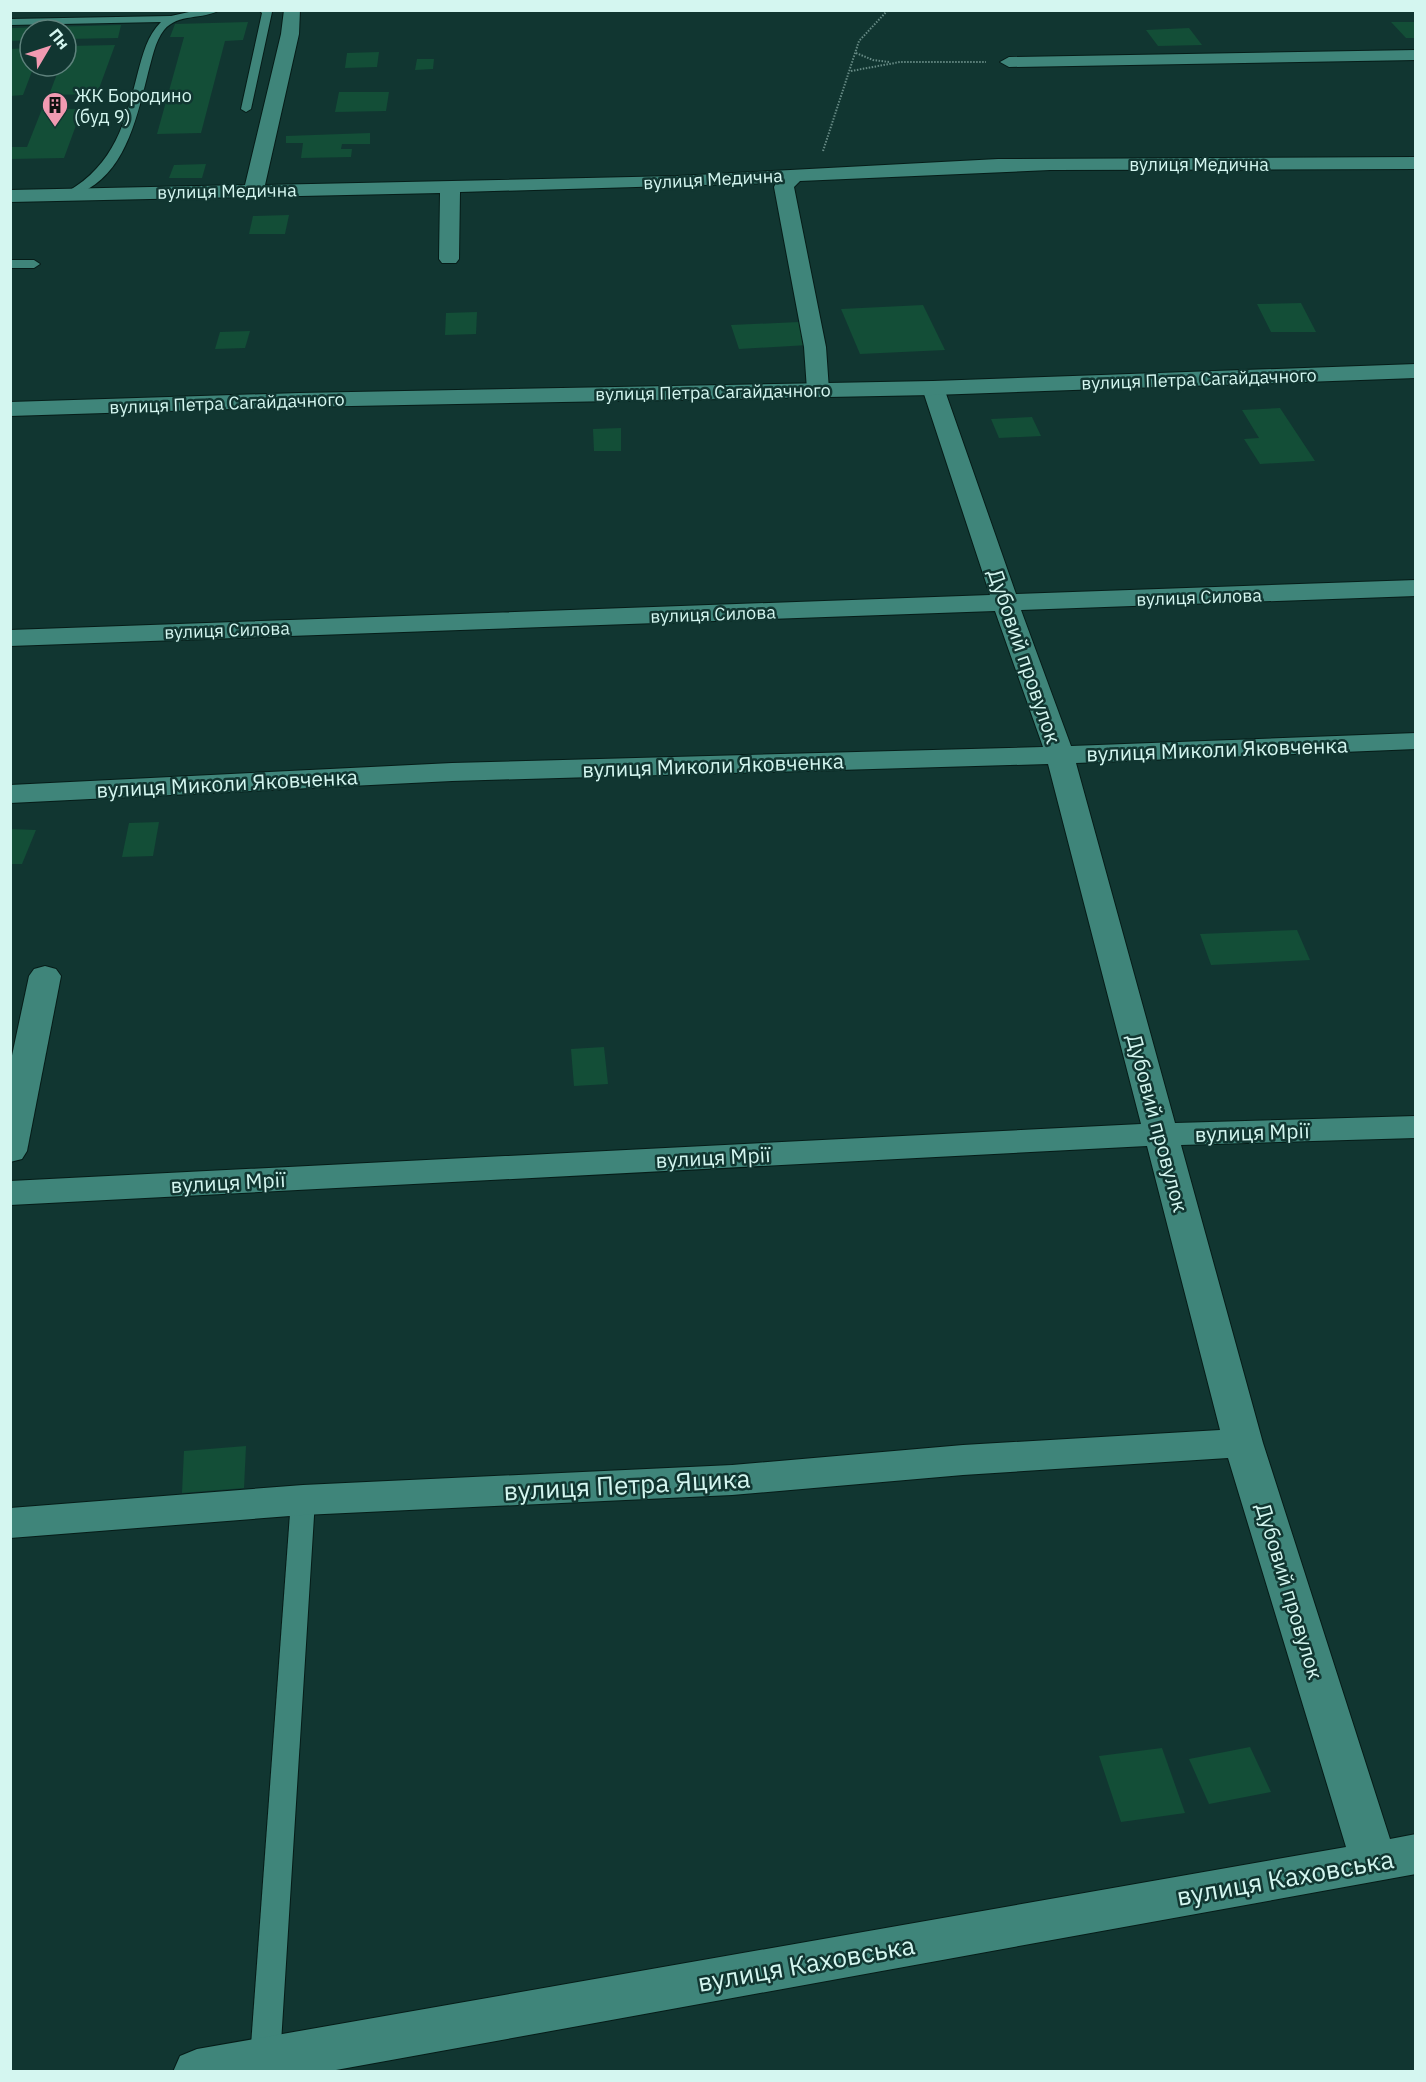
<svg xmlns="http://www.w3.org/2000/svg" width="1426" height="2082" viewBox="0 0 1426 2082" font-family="'IBM Plex Sans',sans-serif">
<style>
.building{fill:#134e37}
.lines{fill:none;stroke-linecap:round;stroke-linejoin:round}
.service-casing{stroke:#061c18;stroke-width:2}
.minor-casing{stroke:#061c18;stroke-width:2}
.tertiary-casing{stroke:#061c18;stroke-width:2}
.path{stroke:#668a84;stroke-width:2;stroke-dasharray:1.5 1.5;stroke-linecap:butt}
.service{fill:#3f857a;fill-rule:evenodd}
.minor{fill:#3f857a;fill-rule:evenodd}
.tertiary{fill:#3f857a;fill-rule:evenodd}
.labels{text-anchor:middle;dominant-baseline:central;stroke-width:5;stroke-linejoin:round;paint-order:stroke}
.far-poi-label{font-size:18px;fill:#d4f6f0;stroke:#113631;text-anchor:start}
.far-street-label{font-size:18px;fill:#d4f6f0;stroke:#113631}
.street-label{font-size:21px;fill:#d4f6f0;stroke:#113631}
.near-street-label{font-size:26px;fill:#d4f6f0;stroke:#113631}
</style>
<rect width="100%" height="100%" fill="#113631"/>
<g class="building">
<polygon points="248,22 243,40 225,41 201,133 157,134 184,37 170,37 175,24"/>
<polygon points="1391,22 1416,22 1416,38 1406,38"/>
<polygon points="121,25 118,38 66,39 66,30 30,30 30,40 10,41 12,28"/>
<polygon points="1189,28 1202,45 1158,46 1146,30"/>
<polygon points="115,45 97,94 49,95 60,66 66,66 68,46"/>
<polygon points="30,48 30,66 34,66 23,95 10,96 10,49"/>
<polygon points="379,52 377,67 345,68 347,53"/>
<polygon points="417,59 434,59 433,69 415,70"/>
<polygon points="339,92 389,92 386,111 335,112"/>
<polygon points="42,109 82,109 64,158 10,159 10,147 27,147"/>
<polygon points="370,133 370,144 342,144 341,149 352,149 351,157 301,158 303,143 286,143 286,136"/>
<polygon points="206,164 202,178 169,178 174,165"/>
<polygon points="289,215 285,234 249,234 253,216"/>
<polygon points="1301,303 1316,332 1271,332 1257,304"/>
<polygon points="923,305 945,350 860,354 841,309"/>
<polygon points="477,312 476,334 445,335 446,313"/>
<polygon points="799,322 808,345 739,349 731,325"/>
<polygon points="250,331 245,348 215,349 220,332"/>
<polygon points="1280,408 1315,461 1260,464 1244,439 1259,438 1242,410"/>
<polygon points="1032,417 1041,436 999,438 991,419"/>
<polygon points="621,428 621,451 594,451 593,429"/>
<polygon points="159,822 153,856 122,857 129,823"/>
<polygon points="10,829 36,830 22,864 10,864"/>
<polygon points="1297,930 1310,960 1211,965 1200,934"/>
<polygon points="604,1047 608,1084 574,1086 571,1049"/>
<polygon points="246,1446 244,1488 182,1493 184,1451"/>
<polygon points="1250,1747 1271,1792 1209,1804 1189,1759"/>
<polygon points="1162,1748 1185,1813 1121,1822 1099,1756"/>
</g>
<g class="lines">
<g class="service-casing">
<g id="service">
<path d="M198 10H220C203 20 178 13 164 30 155 41 152 59 148 73 138 113 127 167 88 189 81 193 75 198 67 196V192C115 164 125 123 138 72 143 54 147 36 161 22L10 25V19L171 16Z"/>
<polygon points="259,10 272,12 251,109 246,112 241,109 262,13"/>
<polygon points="10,260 34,260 40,264 34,268 10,268"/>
<polygon points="303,1491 311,1494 315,1500 280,2059 275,2068 267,2072 255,2068 250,2059 291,1500 295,1494"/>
</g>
</g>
<g class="minor-casing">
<g id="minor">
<polygon points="284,10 300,10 299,34 265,185 677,176 998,159 1416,157 1416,169 1050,170 800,181 794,187 826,347 829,390 826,395 810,395 807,390 804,347 774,187 776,183 460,192 459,259 456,263 442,263 439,259 440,193 10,202 10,190 245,185 281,34"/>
<polygon points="1416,50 1416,60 1009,67 1000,62 1009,57"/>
<polygon points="933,381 941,383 944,388 1016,594 1416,580 1416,596 1021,610 1071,746 1416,733 1416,749 1076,763 1175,1123 1416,1116 1416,1138 1181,1145 1263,1443 1390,1839 1416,1834 1416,1874 325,2072 173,2072 180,2056 197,2049 1346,1847 1228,1458 963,1475 732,1495 303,1515 10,1538 10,1508 303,1485 732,1465 963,1445 1220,1430 1147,1146 10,1205 10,1181 1141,1124 1048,764 452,781 10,803 10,785 452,763 1043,747 995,611 10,646 10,630 990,595 922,388 925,383"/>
<polygon points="45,966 56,969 61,976 27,1151 22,1159 10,1162 10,1065 29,976 34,969"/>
</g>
</g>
<g class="tertiary-casing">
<polygon id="tertiary" points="1416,364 1416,378 933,395 299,407 10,416 10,402 299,393 933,381"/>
</g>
<g class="path">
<polyline points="856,53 873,60 889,62"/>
<polyline points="851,71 900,62 986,62"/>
<polyline points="823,151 859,41 888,10"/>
</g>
<use href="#service" class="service"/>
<use href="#minor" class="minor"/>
<use href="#tertiary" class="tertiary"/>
</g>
<defs>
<g id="building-pin" transform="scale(1.35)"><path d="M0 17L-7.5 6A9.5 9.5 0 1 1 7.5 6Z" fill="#f19ab1" stroke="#113631"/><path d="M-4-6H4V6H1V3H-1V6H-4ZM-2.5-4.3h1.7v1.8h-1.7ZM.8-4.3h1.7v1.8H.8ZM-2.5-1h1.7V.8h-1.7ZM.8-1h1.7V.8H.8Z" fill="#111"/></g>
</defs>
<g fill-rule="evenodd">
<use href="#building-pin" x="55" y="105"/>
</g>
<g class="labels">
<g class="far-poi-label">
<text x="74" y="95">ЖК Бородино<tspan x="74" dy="21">(буд 9)</tspan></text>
</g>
<g class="far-street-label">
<text x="1199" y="164">вулиця Медична</text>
<text transform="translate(713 179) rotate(-3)">вулиця Медична</text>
<text transform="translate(227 191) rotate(-1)">вулиця Медична</text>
<text transform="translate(1199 379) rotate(-2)">вулиця Петра Сагайдачного</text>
<text transform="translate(713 392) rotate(-1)">вулиця Петра Сагайдачного</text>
<text transform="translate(227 403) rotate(-2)">вулиця Петра Сагайдачного</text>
<text transform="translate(1199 597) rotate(-2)">вулиця Силова</text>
<text transform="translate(713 614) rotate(-2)">вулиця Силова</text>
<text transform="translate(227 630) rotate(-2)">вулиця Силова</text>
</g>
<g class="street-label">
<text transform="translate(1025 656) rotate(71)">Дубовий провулок</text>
<text transform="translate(1217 749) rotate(-2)">вулиця Миколи Яковченка</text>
<text transform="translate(713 765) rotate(-2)">вулиця Миколи Яковченка</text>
<text transform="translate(227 783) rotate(-3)">вулиця Миколи Яковченка</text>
<text transform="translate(1158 1123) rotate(75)">Дубовий провулок</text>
<text transform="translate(1252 1132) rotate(-2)">вулиця Мрії</text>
<text transform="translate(713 1157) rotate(-3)">вулиця Мрії</text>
<text transform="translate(228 1182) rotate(-3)">вулиця Мрії</text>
<text transform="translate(1290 1591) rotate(73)">Дубовий провулок</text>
</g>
<g class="near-street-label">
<text transform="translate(627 1484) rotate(-3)">вулиця Петра Яцика</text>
<text transform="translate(1285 1877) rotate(-10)">вулиця Каховська</text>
<text transform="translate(806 1963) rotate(-10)">вулиця Каховська</text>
</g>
</g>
<rect width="1426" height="2082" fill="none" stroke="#d4f6f0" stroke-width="24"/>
<g transform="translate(48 48) rotate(51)"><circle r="28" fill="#113631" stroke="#5f837d" stroke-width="1.5"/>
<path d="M0-4.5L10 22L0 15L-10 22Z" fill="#f19ab1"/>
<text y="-9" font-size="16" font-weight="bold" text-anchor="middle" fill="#d4f6f0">Пн</text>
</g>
</svg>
